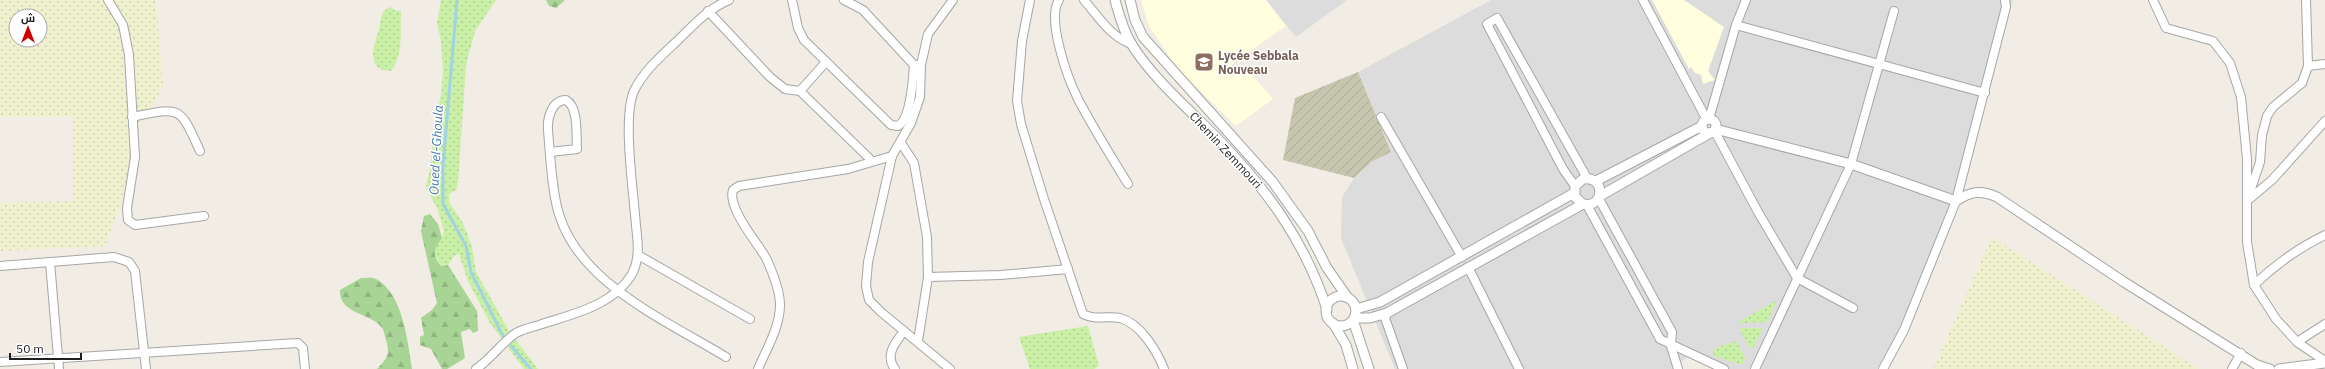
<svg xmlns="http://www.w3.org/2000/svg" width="2325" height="369" viewBox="0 0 2325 369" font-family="'IBM Plex Sans',Cairo,sans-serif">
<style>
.residential{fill:#dddcdc}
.education{fill:#ffffdf}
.construction{fill:url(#construction-furrows)}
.farmland{fill:url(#farmland-dots);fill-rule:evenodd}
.grass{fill:url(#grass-dots)}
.forest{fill:url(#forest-firs)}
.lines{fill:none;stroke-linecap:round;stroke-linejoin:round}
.stream{stroke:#a1d4e2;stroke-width:3}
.minor-casing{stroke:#a6a6a6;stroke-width:10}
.tertiary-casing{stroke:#a6a6a6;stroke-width:11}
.minor{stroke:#fff;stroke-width:8}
.tertiary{stroke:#fff;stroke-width:9}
.labels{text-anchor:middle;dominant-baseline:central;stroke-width:3;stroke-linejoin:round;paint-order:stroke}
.education-label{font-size:12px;font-weight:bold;fill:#785e54;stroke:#fff;text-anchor:start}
.street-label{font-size:12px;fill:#1f1f1f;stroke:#fff}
.water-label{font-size:13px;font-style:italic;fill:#4079b0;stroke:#fff}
</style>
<defs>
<pattern id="construction-furrows" width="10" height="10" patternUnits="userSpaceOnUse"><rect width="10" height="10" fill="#c6c6af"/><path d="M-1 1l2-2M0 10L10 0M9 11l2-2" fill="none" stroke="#aaaa96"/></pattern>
<pattern id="farmland-dots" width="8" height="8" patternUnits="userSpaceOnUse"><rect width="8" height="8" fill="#eff1ce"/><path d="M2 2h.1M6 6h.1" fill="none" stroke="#ccceb0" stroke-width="1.8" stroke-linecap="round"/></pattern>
<pattern id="grass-dots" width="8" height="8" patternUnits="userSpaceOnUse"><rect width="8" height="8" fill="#caefa6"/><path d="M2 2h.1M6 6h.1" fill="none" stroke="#adcc8e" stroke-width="1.8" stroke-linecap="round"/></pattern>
<pattern id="forest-firs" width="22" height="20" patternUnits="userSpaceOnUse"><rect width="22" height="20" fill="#a8d495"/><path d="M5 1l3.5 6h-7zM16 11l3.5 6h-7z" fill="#90b680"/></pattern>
</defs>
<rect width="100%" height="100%" fill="#f1ece4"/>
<g class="residential">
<polygon points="1266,0 1347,0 1296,37"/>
<polygon points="1491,0 2013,0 1956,196 1900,329 1877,369 1728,369 1694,351 1673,369 1395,369 1341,238 1342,197 1354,178 1371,162 1391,151 1358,72"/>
</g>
<g class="education">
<polygon points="1141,0 1266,0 1286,26 1232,64 1230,75 1243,65 1273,99 1236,126 1181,72 1171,59 1149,26"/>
<polygon points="1652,0 1684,0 1724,27 1708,71 1715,80 1703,84 1701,75 1695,73 1691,67 1689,69"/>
</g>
<polygon class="construction" points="1358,72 1391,152 1371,162 1354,178 1283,160 1295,98"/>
<g class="farmland">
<path d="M0 0H156L163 87 141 123 132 174 105 246 0 251V203L73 201V117H0ZM16 16H40V40H16Z"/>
<polygon points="1992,237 2199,369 1933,369"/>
</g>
<g class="grass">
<polygon points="441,0 496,0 475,31 466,65 458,182 456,190 449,194 449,202 463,223 472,247 476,272 509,331 538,369 524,369 490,323 468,281 459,254 455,255 448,265 442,267 433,253 435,247 442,238 444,231 437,208 427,190 426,184 430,171 436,115 441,96 443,70 441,40 437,24"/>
<path d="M391 7 394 10 401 11C400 31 404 54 391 71 366 71 373 46 379 30 382 20 379 11 391 7Z"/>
<polygon points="1777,300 1767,322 1737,323"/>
<polygon points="1088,326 1099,366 1094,369 1030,369 1019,337"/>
<polygon points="1741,328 1760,328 1762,330 1753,348 1749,347 1740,330"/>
<polygon points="1736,341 1745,358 1743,364 1739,364 1714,356 1713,352 1714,349"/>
</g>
<g class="forest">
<polygon points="546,0 565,0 556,8 549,6"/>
<path d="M430 214 438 224 442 238C434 249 431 255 442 267L448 265 477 311 478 331 473 333 470 329 461 332 465 358 447 369H442L431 349 420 345V337L424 335 421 318 432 310 437 303 421 231 424 216Z"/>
<path d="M361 278C366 278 372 277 376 279 403 293 408 343 412 369H377C385 360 390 357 387 343 385 339 385 332 382 328 371 312 339 315 340 290Z"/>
</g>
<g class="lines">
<g class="stream">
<polyline points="457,0 443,166 443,204 466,246 471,272 503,336"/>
<polyline points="511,346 531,369"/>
</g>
<g class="minor-casing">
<g id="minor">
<polyline points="108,0 123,25 129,55 135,157 127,208 128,220 135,225 204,216"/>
<path d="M792 0 798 28 804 40 891 125 898 126C911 119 913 78 914 65"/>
<polyline points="844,0 863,10 914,65 919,65"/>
<path d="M1030 0 1022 41 1017 101 1021 124 1043 196 1083 314C1097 321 1106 315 1120 318 1140 323 1157 351 1164 369"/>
<path d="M1059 0C1046 19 1068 79 1078 99 1093 128 1111 156 1128 184"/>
<path d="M1084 0C1098 16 1111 38 1132 44"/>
<polyline points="1643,0 1707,120"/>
<polyline points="2153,0 2166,28 2213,41 2230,63 2241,97 2247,159 2247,242 2254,285 2276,319 2297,342 2325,361"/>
<polyline points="2306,0 2308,66 2302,83 2273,107 2267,116 2262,135 2260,162 2247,201 2272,180 2325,121"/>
<polyline points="708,11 770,77 785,89 800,91 826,62"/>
<polyline points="1736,25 1985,93"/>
<polyline points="2308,66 2325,64"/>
<polyline points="800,91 869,158"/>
<path d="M132 117C181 107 179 105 200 151"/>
<polyline points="1381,117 1462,257"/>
<polyline points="1709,119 1736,25 1746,0"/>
<polyline points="1714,130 1758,212 1797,278 1853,308"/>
<polyline points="901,143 914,163 927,237 928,277 918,341"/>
<path d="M550 152 577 149C576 136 579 107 566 100 552 100 547 118 548 130 550 153 552 196 560 217 582 285 669 322 726 357"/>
<polyline points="1575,186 1563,169 1487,24 1497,18 1587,178"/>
<polyline points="1599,199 1672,332 1671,346 1678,369"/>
<polyline points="1587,205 1660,339 1724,369"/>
<polyline points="638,255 750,319"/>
<polyline points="50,262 59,369"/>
<polyline points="0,266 114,257 129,262 135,271 146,369"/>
<polyline points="1468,267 1519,369"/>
<polyline points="928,277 1001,275 1068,269"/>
<path d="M2254 285C2276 264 2298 248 2325 235"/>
<polyline points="1387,313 1385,318 1403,369"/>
<polyline points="2297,342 2325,324"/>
<polyline points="0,362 298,343 303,348 305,369"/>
<path d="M476 369C491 359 501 343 516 333 523 329 532 327 539 325 572 314 613 306 632 274 640 259 638 242 636 226 634 195 622 118 634 91 643 72 660 57 675 43 692 27 707 9 729 0"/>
<path d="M758 369C766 350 780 327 780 305 780 291 772 271 766 258 757 242 727 208 733 190L739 186 848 169 892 156"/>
<path d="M895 369C884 355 896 342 904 331"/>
<polyline points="950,369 881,312 869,300 866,286 868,262 892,156 911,123 920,97 921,65 928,34 953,0"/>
<polyline points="1755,369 1851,164 1894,11"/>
<polyline points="1883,369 1904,330 1956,201 2006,7 2005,0"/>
<polyline points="2232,369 2241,353"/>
</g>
</g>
<g class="tertiary-casing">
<g id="tertiary">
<path d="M1115 0C1119 15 1124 32 1132 45 1155 81 1189 109 1218 139 1268 191 1304 240 1327 309"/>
<polyline points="1130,0 1135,20 1143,37 1272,181 1308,231 1327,268 1348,298"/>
<circle cx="1709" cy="126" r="7"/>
<path d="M1715 129 1851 164 1956 201C1971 191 1981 190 1997 197L2124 282 2257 365 2270 369"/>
<polyline points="1596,181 1702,126"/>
<polyline points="1600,196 1710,133"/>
<circle cx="1341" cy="311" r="15"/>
<polyline points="1356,309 1380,302 1574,193"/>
<path d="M1354 318H1370L1387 313 1583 204C1605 209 1606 175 1583 179L1575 186V197L1583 204"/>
<polyline points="1353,320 1369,369"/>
<polyline points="1333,323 1346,345 1353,369"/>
<polyline points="2279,369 2325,363"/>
</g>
</g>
<use href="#minor" class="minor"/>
<use href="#tertiary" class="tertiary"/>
</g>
<defs>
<g id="school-square" transform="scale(1)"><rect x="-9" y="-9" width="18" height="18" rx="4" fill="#8d6e63" stroke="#fff"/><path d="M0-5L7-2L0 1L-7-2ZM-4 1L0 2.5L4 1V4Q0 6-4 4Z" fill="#fff"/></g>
</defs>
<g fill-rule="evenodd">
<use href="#school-square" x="1204" y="62"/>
</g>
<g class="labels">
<g class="education-label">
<text x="1218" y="55">Lycée Sebbala<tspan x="1218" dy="14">Nouveau</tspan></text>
</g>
<g class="street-label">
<text transform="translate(1226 150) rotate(47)">Chemin Zemmouri</text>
</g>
<g class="water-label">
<text transform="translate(436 150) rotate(-87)">Oued el-Ghoula</text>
</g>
</g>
<g transform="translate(28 28)"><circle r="19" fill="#ffffff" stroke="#a5a5a5"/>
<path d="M0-3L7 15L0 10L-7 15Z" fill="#ce0001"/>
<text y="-6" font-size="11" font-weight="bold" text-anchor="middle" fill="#1f1f1f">ش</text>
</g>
<path d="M10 353v6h71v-6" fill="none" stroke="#1f1f1f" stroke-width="2"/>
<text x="16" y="353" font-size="12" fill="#1f1f1f" stroke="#ffffff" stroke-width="3" paint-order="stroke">50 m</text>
</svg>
